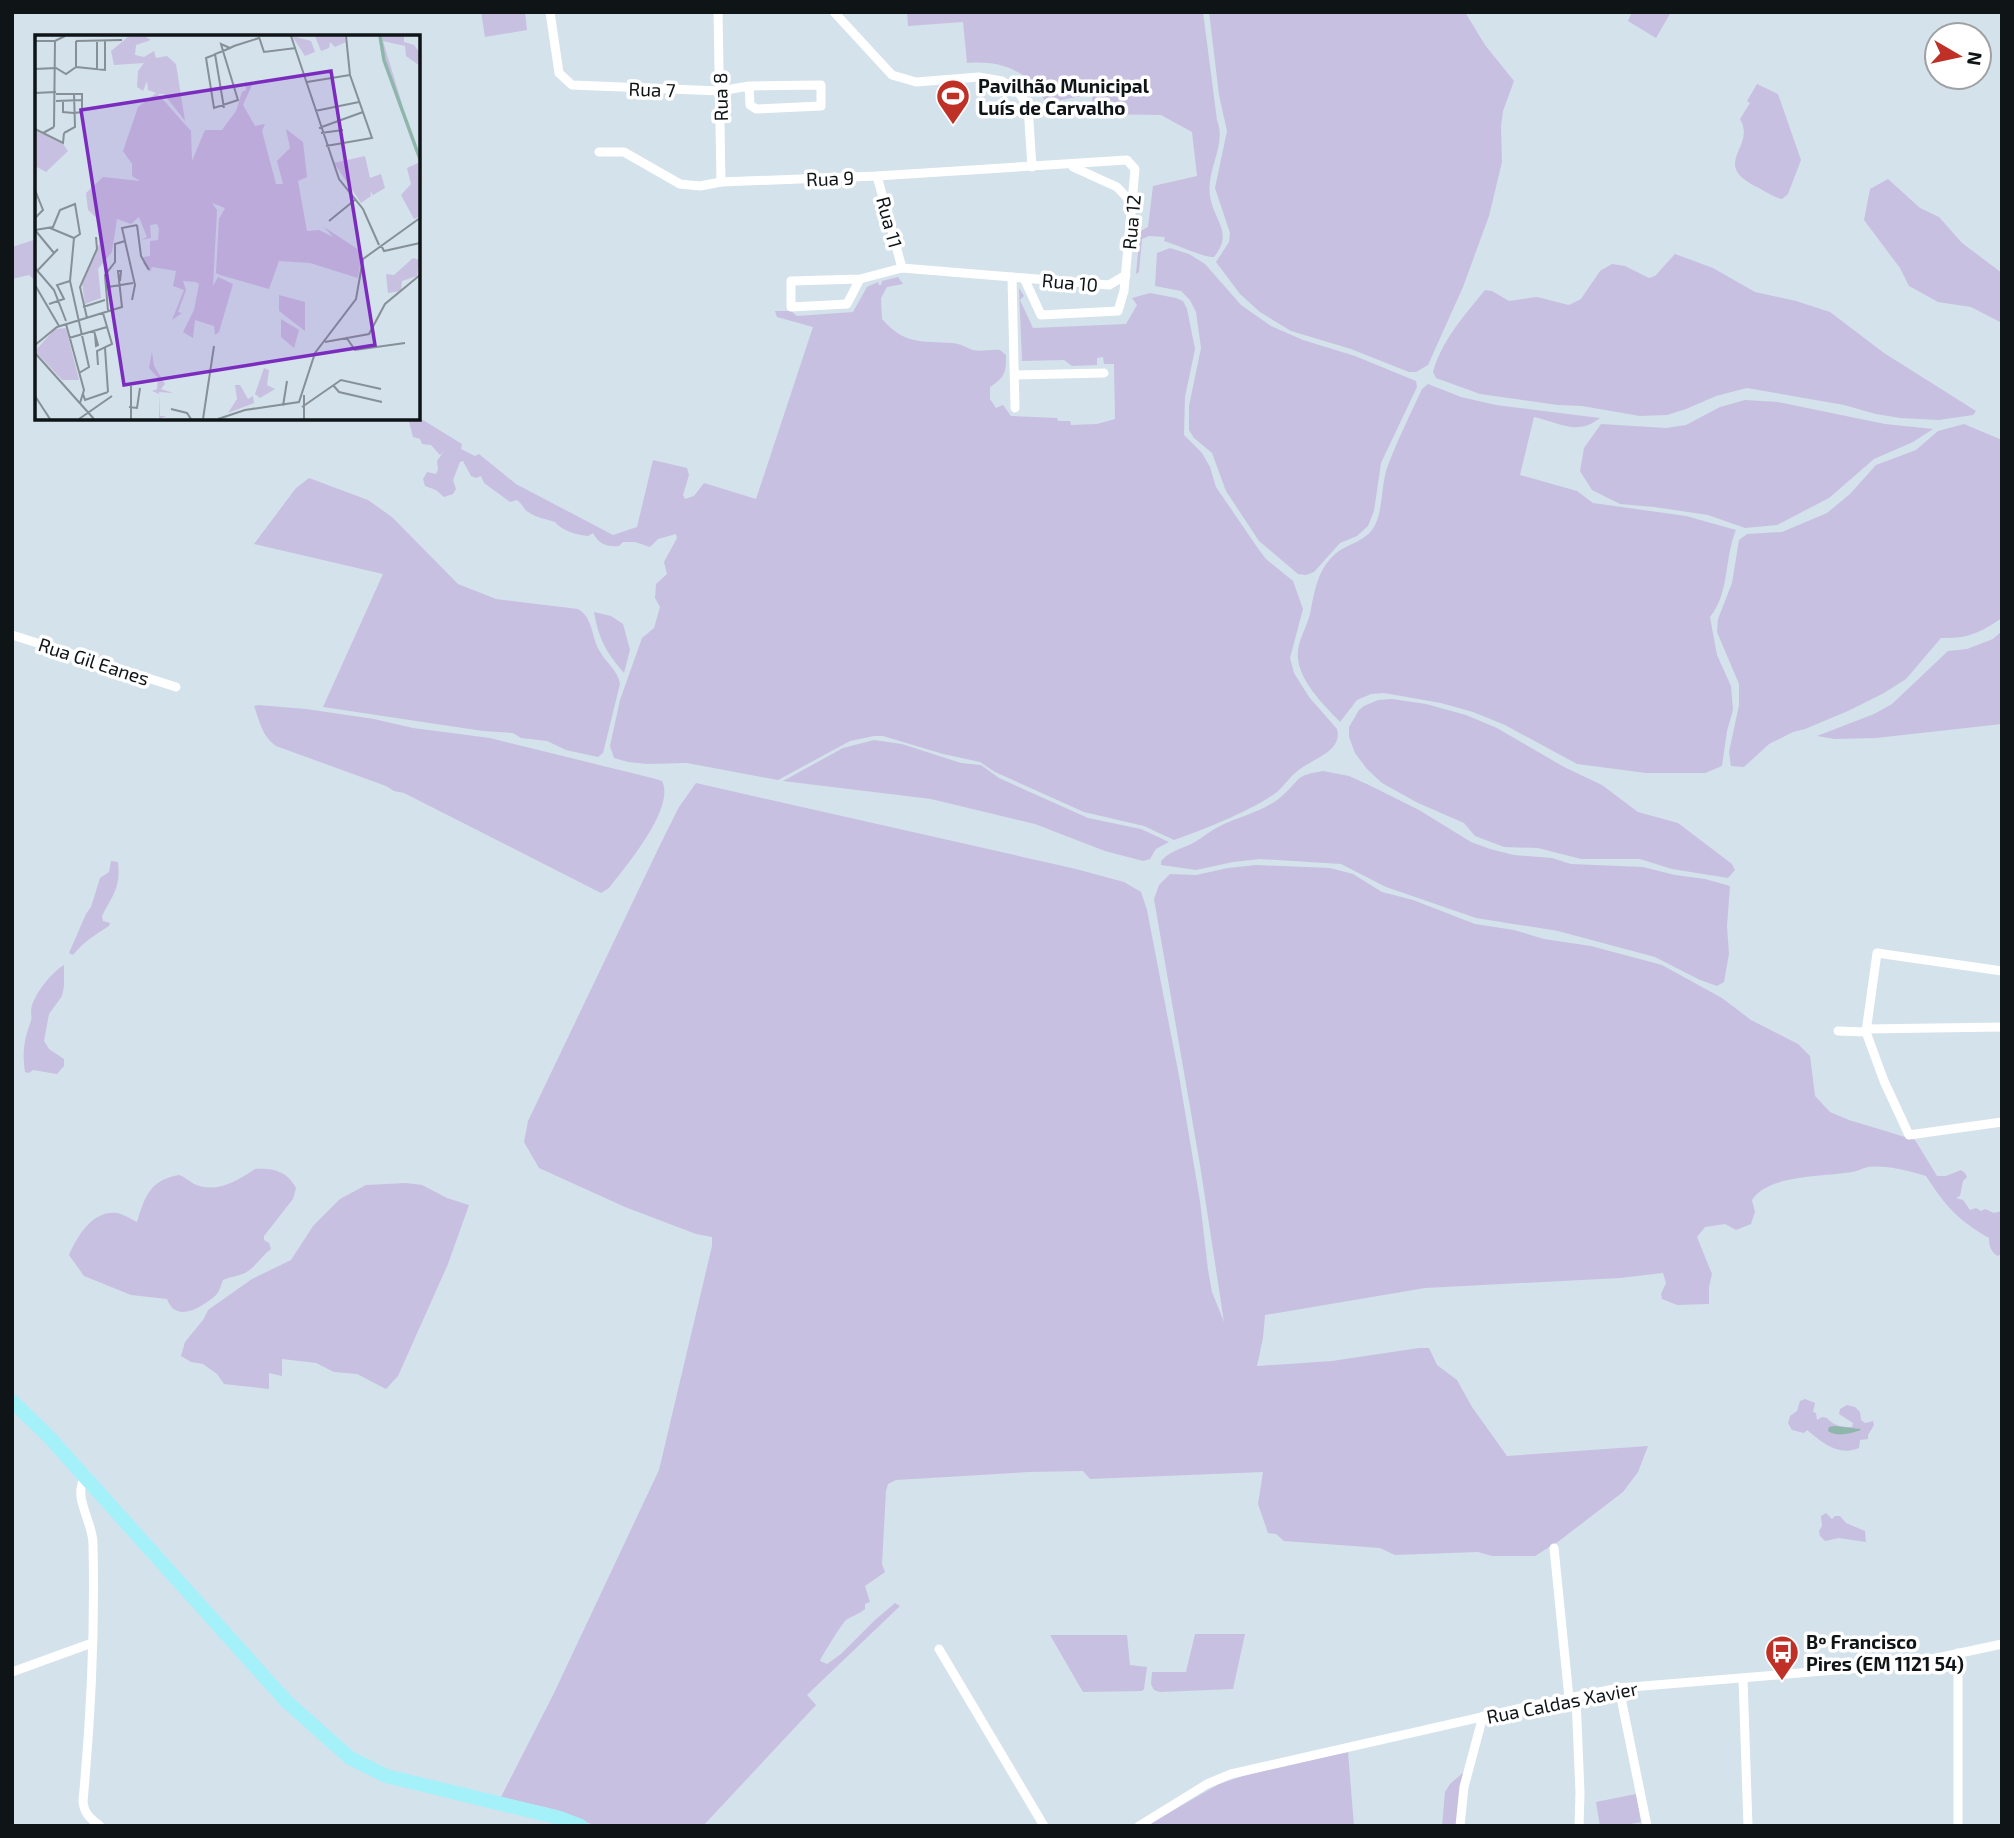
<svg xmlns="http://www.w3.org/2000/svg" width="2014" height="1838" viewBox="0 0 2014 1838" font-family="'Exo 2',sans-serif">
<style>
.green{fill:#c8c0e0}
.water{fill:#8eb6aa}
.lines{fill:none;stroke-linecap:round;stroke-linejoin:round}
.street{stroke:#fff;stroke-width:9}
.primary{stroke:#a4f1fa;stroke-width:14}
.labels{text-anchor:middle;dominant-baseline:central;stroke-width:7;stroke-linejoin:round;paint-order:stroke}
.poi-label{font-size:19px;font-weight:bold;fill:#0f1417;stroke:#fff;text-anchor:start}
.street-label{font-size:19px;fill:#0f1417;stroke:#fff}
.inset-river{fill:none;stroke:#8eb6aa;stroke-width:3.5}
.inset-road{fill:none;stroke:#859097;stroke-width:2}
.view{fill:#7b2cbf;fill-opacity:0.15;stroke:#7b2cbf;stroke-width:3.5}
.inset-edge{fill:none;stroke:#0f1417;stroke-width:3.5}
</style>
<rect width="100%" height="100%" fill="#d4e2ec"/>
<g class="green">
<polygon points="481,12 525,12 527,30 485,37"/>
<path d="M907 12H1203L1217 120C1227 146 1206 168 1210 196 1214 222 1234 232 1214 257 1204 258 1178 245 1164 241L1165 237 1149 236 1142 239 1139 272 1136 274 1140 231 1148 227 1153 186 1197 176 1192 132 1161 115 1093 114 1092 94 1046 103C1030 71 1002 60 967 63L963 22 908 26Z"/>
<polygon points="1209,12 1465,12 1485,45 1514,81 1503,111 1501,126 1502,162 1489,216 1463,287 1428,365 1416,372 1409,372 1351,349 1291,331 1260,312 1240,294 1216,262 1229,242 1230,233 1215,188 1227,131 1219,95"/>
<polygon points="1632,12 1671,12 1656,38 1628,21"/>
<path d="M1757 84 1778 94 1801 160 1788 194 1782 199C1773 197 1765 191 1757 187 1709 163 1757 148 1740 119L1750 103 1747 101Z"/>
<polygon points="1888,179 1920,208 1939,217 1962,243 2002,273 2002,323 1971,307 1938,302 1909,286 1900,268 1864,220 1870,189"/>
<polygon points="37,239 37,282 29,275 12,279 12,247"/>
<polygon points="1170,248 1189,254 1205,264 1241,305 1271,326 1303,340 1355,356 1416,381 1417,387 1381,463 1374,511 1368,526 1357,536 1340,543 1314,572 1306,575 1298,574 1259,541 1226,491 1212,453 1194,438 1189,430 1189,406 1201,348 1196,312 1190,300 1181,291 1155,286 1157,253"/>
<path d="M1675 254 1713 268 1755 292 1796 301 1830 312 1884 353 1976 411 1973 415 1939 420 1900 418 1876 414 1844 405 1747 388 1716 396 1686 409 1667 415 1640 416 1582 406 1558 405 1480 394 1436 378 1433 372C1442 340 1464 316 1485 290L1492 291 1509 301 1537 297 1569 305 1581 299 1600 271 1612 264 1625 266 1649 278 1655 276Z"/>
<path d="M898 277 903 284 887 287 881 298 882 319C905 345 921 341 952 343 961 344 965 347 973 350 980 352 992 349 1000 350L1006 355C1006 373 1005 377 990 387V399L996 408 1003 405 1011 416 1057 418 1058 421H1070L1071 425 1097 424 1115 419 1114 364H1104L1103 357 1097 358V365L1072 366 1064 360 1022 361 1019 288 1024 296 1020 300 1033 328 1126 324 1137 305 1132 298 1150 293 1176 298 1183 301 1187 309 1195 349 1185 397 1184 435 1202 453 1210 467 1216 487 1257 547 1266 559 1293 581 1303 609 1290 658 1294 673 1309 697 1337 729C1343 751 1313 759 1300 769 1291 775 1285 785 1277 792 1253 810 1203 830 1174 840L1144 826 1084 812 995 772 980 762 943 754 883 736H874L850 741 778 780 687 763 647 764 628 762 614 758 610 746 620 700 642 638 654 628 660 607 655 598 656 584 667 574 664 562 677 538 676 534 658 539 650 547 635 542H623L619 546C606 547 599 544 593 533L588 536C577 535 562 531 555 522 546 519 537 518 528 512 524 510 522 503 517 500L510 502 484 483 481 476 476 478 471 476 463 461 460 462 453 480 456 489 453 494 444 497 436 490 425 486 423 479 427 472 436 474 438 469 437 461 444 451 440 455 431 445 422 444 420 439 413 437 408 418 418 417 462 444 461 449 475 456 479 454 516 484 613 535 637 527 653 460 687 468 689 475 683 495 685 499 694 496 704 483 756 499 813 327 777 317 775 311H791L797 316 853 312 867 287 878 282 879 285H881L882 281Z"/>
<path d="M1428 384 1461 397 1496 405 1600 418C1577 436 1561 423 1534 417L1520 475 1577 491 1593 503 1686 516 1736 530C1724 559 1730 592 1710 617L1717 655 1731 686 1733 710 1727 731 1722 766 1705 773H1646L1577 764 1505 725 1473 712 1441 703 1384 693 1371 694 1357 700 1340 722C1322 703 1291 674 1299 645 1302 633 1309 622 1311 609 1315 589 1318 571 1333 556 1346 543 1366 543 1375 525 1383 510 1381 486 1387 468 1397 441 1410 415 1422 389Z"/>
<polygon points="1745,400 1778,402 1885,424 1933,429 1913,442 1874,459 1829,498 1777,525 1745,528 1708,515 1654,507 1620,504 1592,490 1580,471 1584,448 1601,424 1666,428 1686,425 1720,407"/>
<path d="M1964 424 2002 440V618C1980 633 1967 639 1941 638L1906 679 1884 693 1848 711 1805 729 1793 732 1769 744 1744 767 1731 766 1729 752 1739 705V684L1717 632 1718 619 1732 583 1739 540 1747 534 1782 532 1827 513 1850 494 1876 465 1916 450 1938 431Z"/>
<path d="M309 478 368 500 392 517 458 584 496 599 578 609C593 618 591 635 599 650 605 662 618 670 620 684L603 753 598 757 566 750 547 741 521 738 513 733 483 731 323 707 383 574 254 544 296 488Z"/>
<path d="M594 612 611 616 623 624 630 650 624 673C606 652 599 640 594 612Z"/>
<polygon points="2002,631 2002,724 1876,738 1835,739 1817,736 1874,714 1892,704 1948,651 1967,649 1993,639"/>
<polygon points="1392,699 1426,704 1466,715 1497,728 1564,767 1602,785 1638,812 1678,823 1732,864 1735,870 1728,878 1672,869 1640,859 1581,859 1538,848 1504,847 1475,836 1464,823 1418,803 1382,783 1367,769 1355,753 1349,737 1349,727 1359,710 1364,706 1378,700"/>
<path d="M258 705 306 709 374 719 413 728 490 738 656 779 662 781C676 808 625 867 609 888L601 893 404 793 394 791 386 786 276 746C262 736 260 722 254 706Z"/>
<polygon points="874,740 902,744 961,763 981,765 999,778 1088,818 1141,829 1169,842 1156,849 1150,859 1143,861 1105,851 1035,824 931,799 783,781 843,748"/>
<path d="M1323 771 1349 776 1369 785 1419 810 1471 842 1490 849 1514 855 1552 858 1571 864 1643 867 1675 875 1705 879 1730 886 1727 926 1729 954 1724 982 1717 986 1700 980 1655 957 1558 931 1476 918 1386 887 1341 864 1260 859 1233 862 1196 870 1161 865V861C1173 849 1180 850 1193 843 1202 838 1210 831 1220 826 1241 816 1266 811 1283 795 1302 778 1294 776 1323 771Z"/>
<path d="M696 783 1076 869 1124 882 1141 892 1147 910 1179 1076 1200 1201 1208 1270 1212 1292 1224 1322 1200 1165 1154 899 1159 885 1170 874 1196 875 1228 868 1256 865 1330 868 1353 874 1382 892 1413 900 1475 924 1514 930 1544 939 1591 946 1662 965 1722 998 1751 1020 1798 1044 1810 1056 1815 1096 1830 1112 1849 1120 1915 1140 1937 1176H1946L1961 1170 1965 1173 1967 1177 1963 1181 1960 1196 1956 1198 1963 1200 1970 1210 1976 1208 1981 1211 1985 1209 1994 1213 2002 1211V1253L1998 1256C1991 1252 1989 1246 1989 1238 1958 1220 1946 1207 1926 1176 1908 1171 1887 1165 1868 1167 1863 1168 1858 1171 1852 1172 1824 1177 1769 1174 1752 1200L1755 1212 1751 1224 1736 1230 1725 1224 1705 1227 1697 1237 1712 1274 1709 1287V1304L1677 1305 1662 1299 1661 1294 1666 1283 1663 1273 1620 1278 1425 1288 1265 1315 1263 1338 1257 1366 1332 1361 1419 1348H1429L1437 1365 1457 1380 1472 1407 1507 1456 1648 1446 1638 1472 1623 1492 1559 1541 1535 1556H1492L1478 1552 1395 1555 1380 1548 1284 1541 1276 1534 1268 1533 1258 1504 1263 1472 1090 1479 1083 1471 1029 1472 896 1480 888 1484 886 1491 882 1564 885 1572 865 1586 870 1602 865 1604V1609C858 1615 851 1616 845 1621 842 1624 821 1657 820 1661L827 1664 841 1654 875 1620 895 1603 900 1606 807 1695 816 1705 703 1826H596L557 1810 501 1797 554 1693 659 1470 712 1246V1237L696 1234 625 1207 539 1168 524 1142 528 1121 660 845 679 807Z"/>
<path d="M111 861 118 862C121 888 112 896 102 916L103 921 110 923 109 926C95 935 83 942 73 955L69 953 86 914 91 907 100 878 109 872Z"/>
<path d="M64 965V986L62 996 49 1014 44 1041 49 1049 64 1059V1066L57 1074 33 1070 29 1073 25 1072C22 1053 24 1039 31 1021 32 1018 31 1014 31 1010 33 995 52 972 64 965Z"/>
<path d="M255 1169C273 1168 287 1171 296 1188L293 1199 264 1236V1240L269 1243 271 1249C261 1256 256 1267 245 1273 238 1276 230 1277 223 1280 221 1285 219 1293 215 1296 202 1307 176 1324 167 1299L131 1295 84 1276 69 1255C77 1237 92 1210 117 1213 123 1214 131 1219 137 1222 145 1196 150 1180 179 1175 185 1177 189 1181 194 1184 216 1194 237 1181 255 1169Z"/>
<polygon points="406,1183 422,1185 447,1198 469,1205 448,1264 398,1376 386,1389 357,1374 334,1372 316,1363 282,1359 282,1376 269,1373 269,1389 224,1384 217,1374 203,1364 191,1362 181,1356 185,1342 203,1320 208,1310 252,1279 291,1260 313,1226 340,1199 366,1185"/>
<path d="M1805 1399 1815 1403 1813 1412 1816 1413 1817 1420 1822 1417 1827 1418C1834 1426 1841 1427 1852 1427L1853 1423 1839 1414 1840 1409 1847 1405 1855 1407 1860 1412 1861 1420 1865 1423 1873 1421 1874 1425 1868 1435V1439L1860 1440 1859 1448C1838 1457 1822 1442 1807 1430L1804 1433 1792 1430 1788 1423 1790 1416 1797 1411 1800 1401Z"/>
<polygon points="1826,1513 1832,1519 1835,1516 1840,1516 1846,1523 1865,1531 1866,1542 1839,1538 1825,1541 1820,1536 1819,1531 1822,1526 1821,1516"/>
<polygon points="1195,1634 1245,1634 1233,1689 1160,1692 1154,1690 1151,1684 1152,1672 1186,1672"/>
<polygon points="1050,1635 1127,1635 1130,1665 1147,1667 1144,1689 1142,1691 1083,1692"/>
<polygon points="1348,1752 1354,1826 1146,1826 1219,1784 1261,1770"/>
<polygon points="1465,1771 1456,1826 1442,1826 1445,1792 1450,1784"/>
<polygon points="1636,1794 1641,1822 1620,1826 1600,1826 1596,1802"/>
</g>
<path class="water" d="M1835 1426 1860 1429 1861 1430C1851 1433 1839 1438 1828 1431L1829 1427Z"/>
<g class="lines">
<g class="street">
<polyline points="550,12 559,73 572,85 720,91 749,86 821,85 821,106 756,109 750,105 749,86"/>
<polyline points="718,12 721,182"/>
<polyline points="834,12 892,75 916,82 979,77 1002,81 1018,91 1028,107 1032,167"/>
<polyline points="599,152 624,152 680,184 700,186 721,182 877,176 1127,160 1135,169 1124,291 1118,311 1041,315 1024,278"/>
<polyline points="1073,167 1117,187 1133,204"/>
<polyline points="877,176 902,268"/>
<polyline points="1012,277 1015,408"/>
<polyline points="860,279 791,281 791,307 847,304 860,279 902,268 1109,285 1126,275"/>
<polyline points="1015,375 1104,373"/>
<polyline points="12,635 176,687"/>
<polyline points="2002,971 1877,953 1866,1032 1884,1081 1909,1135 2002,1122"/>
<polyline points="1866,1029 2002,1027"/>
<polyline points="1838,1031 1866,1032"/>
<path d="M85 1477C72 1498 93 1521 93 1544 95 1629 91 1716 83 1801 84 1814 90 1818 100 1826"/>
<polyline points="1554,1548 1569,1698"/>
<polyline points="939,1649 1044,1826"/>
<polyline points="1958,1653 1958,1826"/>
<polyline points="12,1672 92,1643"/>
<polyline points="1743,1678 1748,1826"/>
<polyline points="1619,1688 1647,1826"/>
<polyline points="1576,1697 1580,1793 1579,1826"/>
<polyline points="1139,1826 1207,1784 1231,1774 1534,1705 1619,1688 1909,1664 2002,1644"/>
<polyline points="1460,1826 1464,1787 1483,1716"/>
</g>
<polyline class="primary" points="12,1401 49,1437 286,1701 350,1758 386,1776 560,1818 581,1826"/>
</g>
<defs>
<g id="stadium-pin" transform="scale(1.75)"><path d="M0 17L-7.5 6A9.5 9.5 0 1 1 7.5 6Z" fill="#bf3126" stroke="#fff"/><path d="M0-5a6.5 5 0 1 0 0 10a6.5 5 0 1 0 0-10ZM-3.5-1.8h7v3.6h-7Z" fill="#fff"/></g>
<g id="bus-pin" transform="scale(1.75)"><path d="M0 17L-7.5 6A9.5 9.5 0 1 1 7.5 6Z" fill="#bf3126" stroke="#fff"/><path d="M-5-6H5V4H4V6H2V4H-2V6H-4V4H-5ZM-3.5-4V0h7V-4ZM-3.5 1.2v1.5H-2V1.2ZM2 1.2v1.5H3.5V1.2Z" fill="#fff"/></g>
</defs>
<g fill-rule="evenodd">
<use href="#stadium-pin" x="953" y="96"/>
<use href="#bus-pin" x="1782" y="1652"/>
</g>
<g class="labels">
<g class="poi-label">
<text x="978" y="85">Pavilhão Municipal<tspan x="978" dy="22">Luís de Carvalho</tspan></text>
<text x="1806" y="1641">Bº Francisco<tspan x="1806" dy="22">Pires (EM 1121 54)</tspan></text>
</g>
<g class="street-label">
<text transform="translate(652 89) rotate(2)">Rua 7</text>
<text transform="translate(720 97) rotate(-91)">Rua 8</text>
<text transform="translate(830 178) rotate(-2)">Rua 9</text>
<text transform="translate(890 222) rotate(75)">Rua 11</text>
<text transform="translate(1131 222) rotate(-85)">Rua 12</text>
<text transform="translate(1070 282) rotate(5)">Rua 10</text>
<text transform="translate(94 661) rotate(18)">Rua Gil Eanes</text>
<text transform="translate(1562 1702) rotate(-11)">Rua Caldas Xavier</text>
</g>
</g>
<g transform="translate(35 35)">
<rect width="385" height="385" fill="#d4e2ec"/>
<path d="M109 1 116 5 101 10 100 20 109 22 119 16 121 23 132 21 141 29 150 86 129 59H123L156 96 157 126 170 95H187L201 76 207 57 211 55 210 47 217 50 208 70 220 91 230 89 227 96 241 149H248L242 126 255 113 251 94 268 107 272 142 263 146 272 196 284 195 298 202 289 192 327 217 323 243 275 228 244 226 234 254 185 240 181 238 184 184 190 173 177 168 182 175 178 251 183 242 198 249 184 297 180 300 179 291 160 285 158 303 148 297 159 275 164 249 161 247 148 246 151 255 143 277 147 278 137 285 149 255 138 251 141 236 117 232 115 237 108 222 115 221V206L123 205 124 194 122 189 115 190 116 203 107 205 112 202 104 182 96 189 82 184 77 217 63 234 66 263 50 269 47 247 64 209V185L53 175 51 158 68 142 105 146 97 141V129L88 116 103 72 121 58 113 55 112 46 108 56 102 52 103 36 109 28 79 30 76 16 93 2ZM257 1 276 6 280 17 270 21ZM280 1H309L311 7 300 12 295 7 294 13 286 16ZM347 1H369V7L379 10 385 18V31L371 21 370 11 348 6 368 72 349 23ZM1 96 28 109 33 116 11 137 0 131ZM330 121 335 143 346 139 350 153 338 160 335 156 336 161 326 168 299 128ZM383 128 385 181 379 184 366 160 376 149 372 133ZM378 223 385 225 382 241 367 246 366 256 353 258 351 239 359 240ZM244 260 270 267V296L244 276ZM246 284 264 295 259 313 246 302ZM31 293 44 345H27L0 316 20 294ZM117 317 119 331 130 349 126 354 138 358 124 357 125 381H131L125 384 124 383V359L117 356 122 354 123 343 114 333ZM229 333 234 335 232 350 240 354 225 363 220 359ZM200 350H205L213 364 218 361 219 368 193 378 202 364Z" fill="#c8c0e0"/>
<path class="inset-river" d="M345 1 349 25 385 124"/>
<path class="inset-road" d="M256 1 304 144 328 174 344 210M224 2 229 17 261 13M0 6H20L30 1M41 6 87 5M41 6V32M62 6V35M195 13 186 9 188 16 203 65 179 73 171 23 179 20 180 19 188 16 195 13 199 11 224 3M180 19 189 73M41 32 70 35V5M0 34 21 33 31 39 41 32M272 47 315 40M0 58 21 57M21 59H47V77L39 78M21 66 47 65M28 66V77L39 78M280 76 324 67M19 92 20 6M284 93 328 77M0 94 8 98 19 92M8 98 28 108 29 98M29 98 40 92 39 59M286 98 308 95M291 111 337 103 315 40 311 1M0 155 8 175 0 183M294 186 321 164M102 190 106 221 114 235 109 227M15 193 39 203M0 195 18 192 25 175 40 169 45 199 39 203 35 246 54 332 44 338M0 195 19 218M346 210 349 216 385 208M0 233 19 255 31 286M3 235 23 214M0 250 24 291M73 252 98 248M97 265 100 250 87 193 102 190M14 269 29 264 22 250 35 246M48 272 70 265M73 276 70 240 80 227V209L90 206M52 283 45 252 62 214 61 202M31 289 49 355 45 368M59 296 63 310 61 311 60 300M311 302 320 315 370 308M34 303 72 292M290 307 334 299 350 269 385 240M0 310 22 292 87 272 83 236H86L85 246M70 313 73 357M0 318 59 384M63 330 62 316 77 309 68 278M298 350 304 357 347 367M96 351V384M48 359 50 365 73 357M0 361 15 384M248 371 252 346M94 372 102 373 105 353M267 372 306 345 346 354M136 374 152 378 156 384M44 384 77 361M168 384 179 311M183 384 210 375 264 367 280 318 321 264 328 224 385 183M269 384V360"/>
<path class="view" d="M296 36 340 310 89 350 46 75Z"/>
<rect width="385" height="385" class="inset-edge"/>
</g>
<rect width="2014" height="1838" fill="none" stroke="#0f1417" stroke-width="28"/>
<g transform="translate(1958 56) rotate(99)"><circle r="33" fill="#ffffff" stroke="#9fa1a2" stroke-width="2"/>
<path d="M0-5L12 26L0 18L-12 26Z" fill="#bf3126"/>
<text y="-10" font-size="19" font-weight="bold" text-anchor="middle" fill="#0f1417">N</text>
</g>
</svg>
